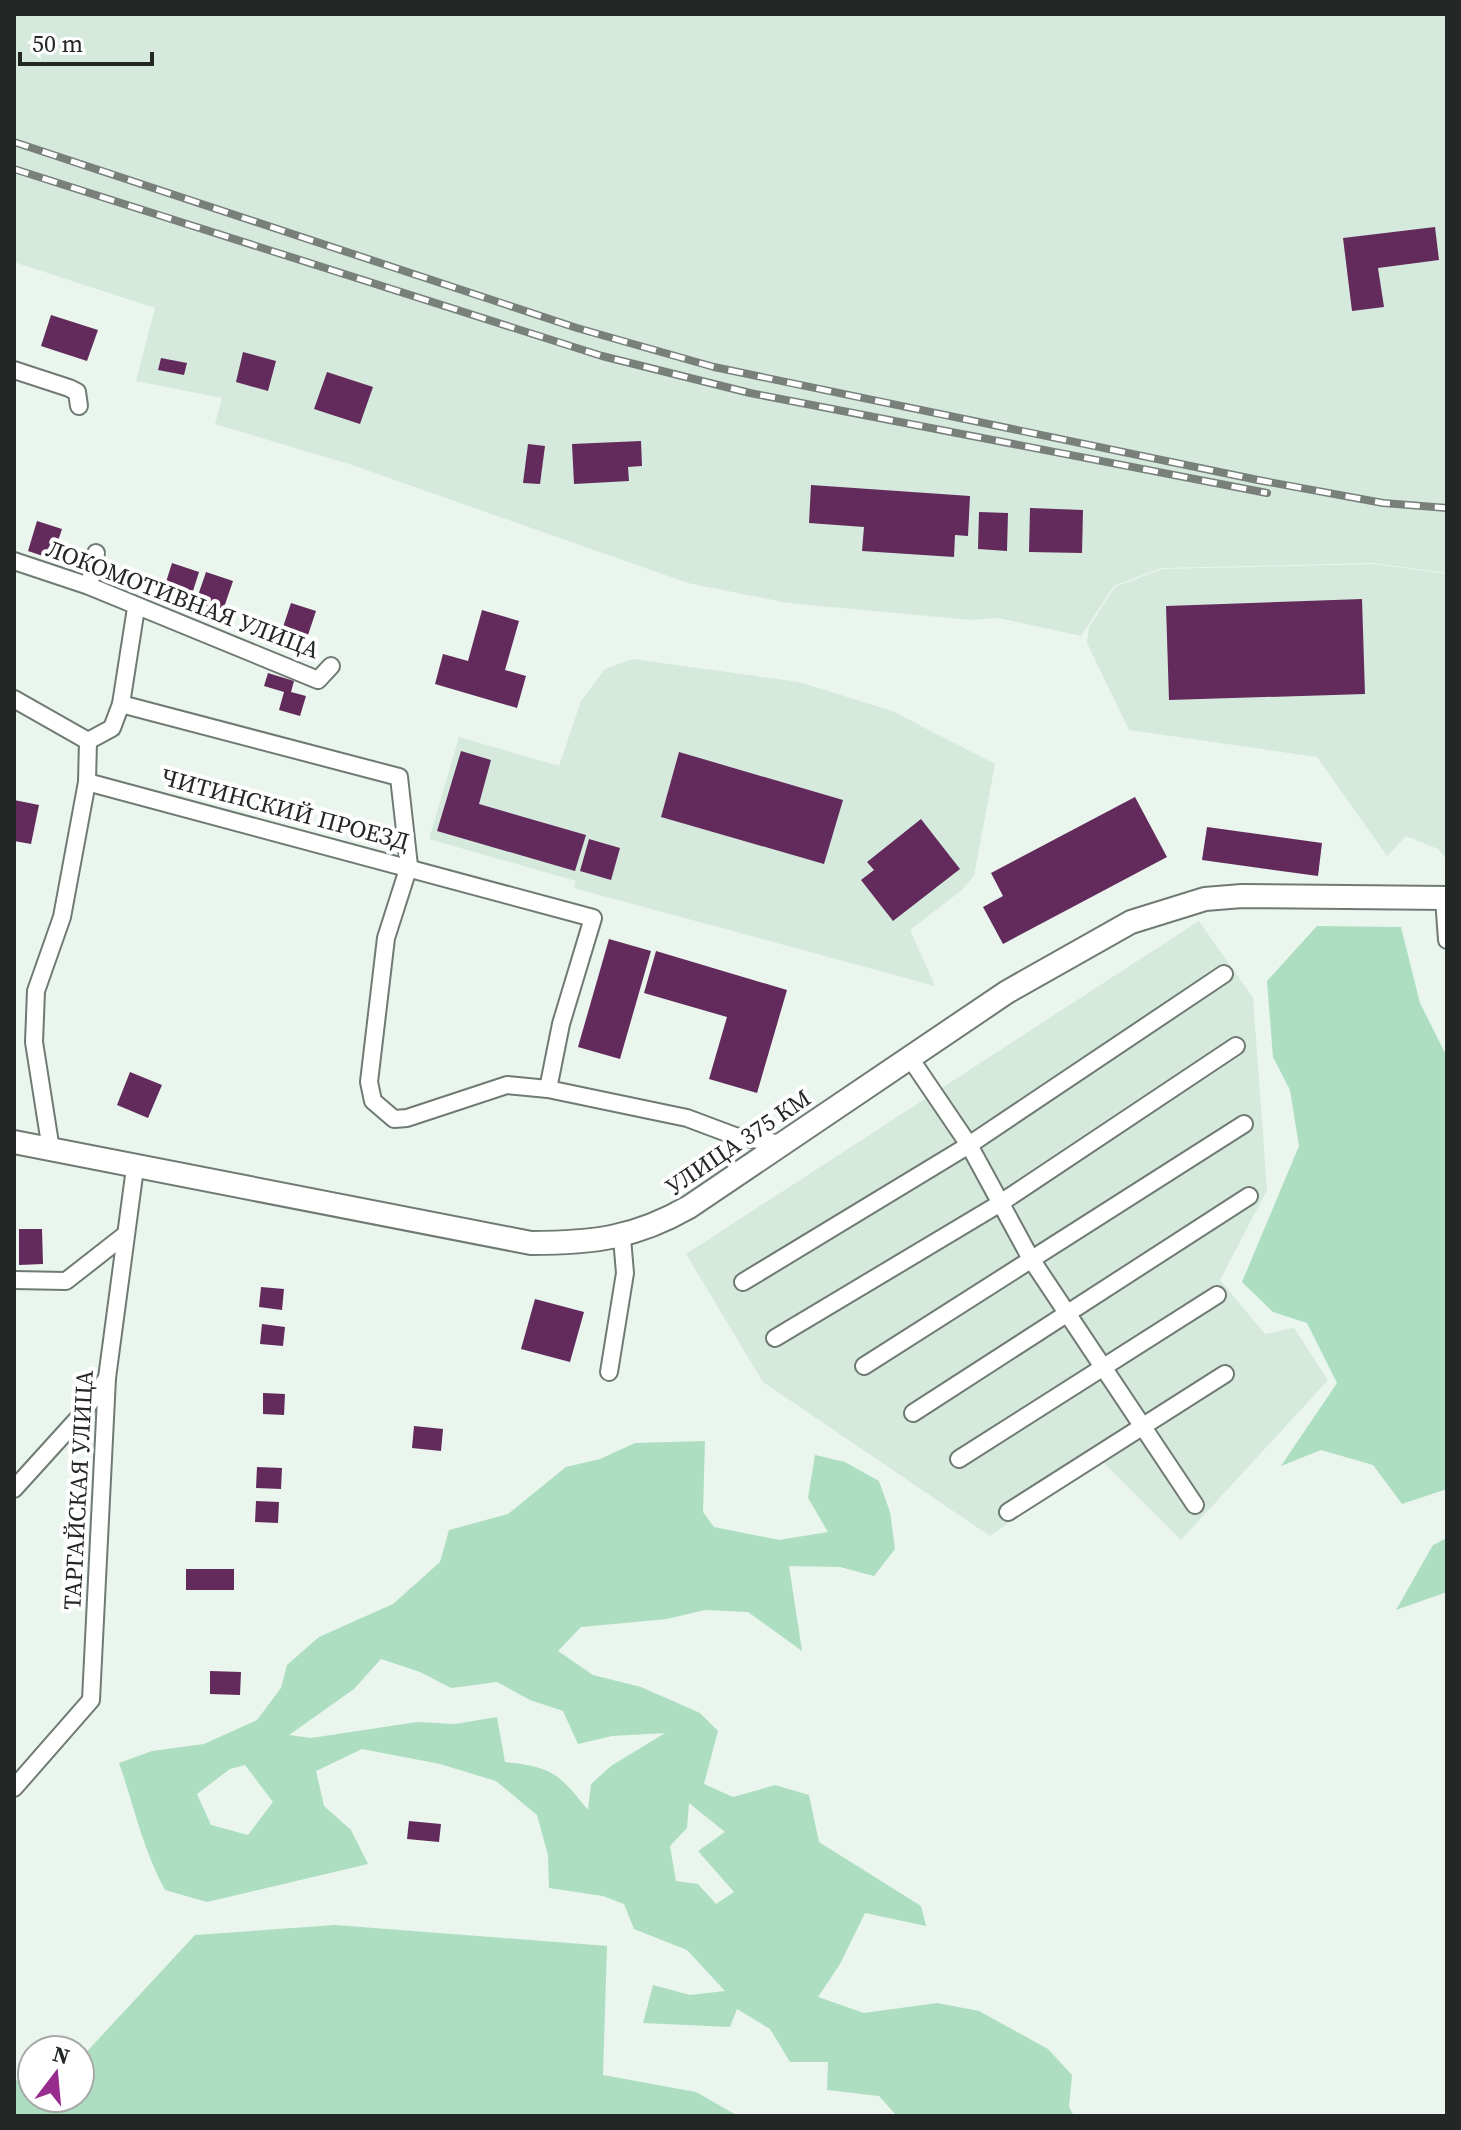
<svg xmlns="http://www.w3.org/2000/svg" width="1461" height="2130" viewBox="0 0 1461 2130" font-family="'Source Serif 4',serif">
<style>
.built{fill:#d6e9dd}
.green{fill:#addec1;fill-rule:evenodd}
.building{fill:#622b5c}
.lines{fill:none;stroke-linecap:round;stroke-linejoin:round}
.minor-casing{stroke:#6f7a73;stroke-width:20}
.major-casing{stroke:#6f7a73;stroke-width:26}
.minor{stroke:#fff;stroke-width:16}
.major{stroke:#fff;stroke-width:22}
.rail-casing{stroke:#79807c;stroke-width:8}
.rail{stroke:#fff;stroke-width:5;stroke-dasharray:15;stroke-linecap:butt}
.labels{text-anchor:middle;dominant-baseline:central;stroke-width:8;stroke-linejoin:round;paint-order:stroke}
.street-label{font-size:24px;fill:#232725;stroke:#fff}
</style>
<rect width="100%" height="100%" fill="#e9f5ed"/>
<g class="built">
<polygon points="14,14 1447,14 1447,573 1374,563 1161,568 1114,586 1081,636 999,618 972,620 788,603 688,583 352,465 215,424 222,398 136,381 155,308 14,262"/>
<polygon points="1374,564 1447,574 1447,860 1438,849 1406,836 1387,856 1317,757 1129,730 1087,643 1089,627 1115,587 1162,569"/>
<polygon points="633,659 799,682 892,711 995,764 974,875 962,890 910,930 935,986 574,888 576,881 429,839 459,737 559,766 581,701 605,669"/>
<polygon points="1199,921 1253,998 1267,1190 1220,1280 1265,1334 1294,1328 1328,1380 1181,1540 1099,1458 990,1536 763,1382 686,1254"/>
</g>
<g class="green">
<polygon points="1317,926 1401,927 1420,1003 1447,1057 1447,1489 1402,1504 1373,1465 1321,1450 1281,1466 1337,1383 1307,1323 1273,1312 1242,1282 1299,1146 1290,1090 1273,1057 1267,981"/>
<path d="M705 1441 703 1512 714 1527 779 1540 828 1532 808 1498 815 1455 845 1462 879 1481 890 1512 895 1549 874 1576 840 1567 789 1566 802 1651 748 1612 705 1610 667 1619 581 1627 558 1651 593 1675 641 1687 700 1713 718 1731 704 1784 733 1797 775 1785 809 1795 819 1842 921 1906 926 1926 865 1913 840 1964 818 1997 864 2013 937 2003 979 2011 1048 2049 1072 2075 1069 2107 1074 2116H897L879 2096 827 2090 828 2062H790L770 2029 737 2009 730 2027 643 2023 653 1985 690 1995 725 1991 687 1950 634 1929 624 1904 603 1896 549 1888 548 1855 537 1815 496 1781 440 1764 362 1749 316 1771 324 1806 351 1830 368 1864 207 1902 165 1890C143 1850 134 1806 119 1763L152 1751 204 1744 257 1720 281 1688 287 1665 319 1637 393 1604 412 1587 440 1562 449 1530 508 1514 566 1467 600 1459 635 1443ZM381 1659 420 1672 451 1688 497 1682 530 1700 563 1711 578 1744 612 1736 665 1733 611 1766 591 1784 588 1810C558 1773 554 1768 505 1762L497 1717 455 1724 417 1722 311 1738 289 1735 354 1689ZM245 1765 273 1802 248 1835 211 1825 197 1794 230 1769ZM689 1803 725 1832 698 1851 734 1892 716 1904 698 1884 676 1881 670 1846 687 1828Z"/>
<polygon points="1447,1538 1447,1592 1396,1610 1433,1545"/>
<polygon points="335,1925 607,1946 603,2075 696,2092 738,2116 14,2116 14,2080 32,2081 32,2098 80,2098 80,2059 195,1935"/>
</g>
<g class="building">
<polygon points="1435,227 1439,260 1378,268 1384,307 1352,311 1343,238"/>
<polygon points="51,315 98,330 87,361 41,346"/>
<polygon points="243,352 276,361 268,391 236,382"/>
<polygon points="161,358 187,363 184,375 158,370"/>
<polygon points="327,372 373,387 360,424 314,409"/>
<polygon points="641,441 642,466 628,467 629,481 574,484 572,444"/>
<polygon points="528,444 545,446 540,484 523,483"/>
<polygon points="811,485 970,496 968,536 955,535 954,557 862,551 864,527 809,523"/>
<polygon points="1030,508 1083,510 1082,553 1029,552"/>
<polygon points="979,512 1008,513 1007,551 978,549"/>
<polygon points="37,521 62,529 52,559 28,551"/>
<polygon points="172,563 199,572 187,610 160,601"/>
<polygon points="206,572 233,581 220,619 193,610"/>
<polygon points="1362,599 1365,694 1169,700 1166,606"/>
<polygon points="291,603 316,611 306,641 281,633"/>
<polygon points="482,610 519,621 505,670 526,676 517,708 435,684 443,654 468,661"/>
<polygon points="268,673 294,681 291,692 306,696 300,716 279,710 284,692 264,686"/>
<polygon points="461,751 491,760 479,804 586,835 575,871 437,831"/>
<polygon points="679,752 843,800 824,864 661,817"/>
<polygon points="1135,797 1167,857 1003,944 983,907 1003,896 991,873"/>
<polygon points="14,800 39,805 31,844 14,841"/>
<polygon points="921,819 960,869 893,921 861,880 874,870 867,862"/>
<polygon points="1207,827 1322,843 1318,876 1202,860"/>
<polygon points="589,839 620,848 611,880 580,871"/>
<polygon points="609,939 651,951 620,1059 578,1047"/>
<polygon points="656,951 787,990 757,1093 709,1079 727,1017 644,993"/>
<polygon points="130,1072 162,1085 148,1118 117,1105"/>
<polygon points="19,1229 42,1229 43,1264 19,1265"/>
<polygon points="261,1287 284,1289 282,1310 259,1307"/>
<polygon points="535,1299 584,1312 570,1362 521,1349"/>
<polygon points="262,1324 285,1327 283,1346 260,1344"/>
<polygon points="263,1393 285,1394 284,1415 263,1414"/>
<polygon points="414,1426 443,1429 441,1451 412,1448"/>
<polygon points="257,1467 282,1468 281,1489 256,1488"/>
<polygon points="256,1501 279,1502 278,1523 255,1522"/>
<rect x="186" y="1569" width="48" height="21"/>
<polygon points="210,1671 241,1672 240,1695 210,1694"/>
<polygon points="409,1821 441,1824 439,1842 407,1839"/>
</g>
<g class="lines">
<g class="minor-casing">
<g id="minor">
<polyline points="14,370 69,388 77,392 79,406"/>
<polyline points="14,561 89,586 318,680 331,666"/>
<polyline points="89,586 96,553"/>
<polyline points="14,699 88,741 87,782 593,918 561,1024 548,1089 687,1118 735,1136 782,1144"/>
<polyline points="121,704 399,777 409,866 386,938 369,1082 373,1101 394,1119 407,1118 507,1085 548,1089"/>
<polyline points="88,741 112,728 121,704 136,608"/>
<polyline points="1444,898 1447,940"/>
<polyline points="910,1058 969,1145 1031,1259 1195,1505"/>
<polyline points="51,1150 34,1042 36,991 62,917 87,782"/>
<polyline points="14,1280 66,1281 126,1234"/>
<polyline points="743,1282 969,1145 1224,974"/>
<polyline points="775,1338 999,1204 1236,1046"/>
<polyline points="864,1366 1244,1124"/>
<polyline points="609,1372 625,1273 622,1238"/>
<polyline points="913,1413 1249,1196"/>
<polyline points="959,1459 1217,1295"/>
<polyline points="14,1489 82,1414 107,1378"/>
<polyline points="1008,1512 1225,1374"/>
<polyline points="14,1788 91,1700 107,1378 135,1168"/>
</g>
</g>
<g class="major-casing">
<path id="major" d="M14 1142 531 1243C593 1243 635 1238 689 1207L1007 992 1131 922 1205 899 1242 896 1447 898"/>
</g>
<use href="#minor" class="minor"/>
<use href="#major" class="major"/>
<g class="rail-casing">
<g id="rail">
<polyline points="14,142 577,328 714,367 1258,480 1383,503 1447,508"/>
<polyline points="14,169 602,356 750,393 1267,493"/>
</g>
</g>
<use href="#rail" class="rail"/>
</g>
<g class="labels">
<g class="street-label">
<text transform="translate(183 599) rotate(21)">ЛОКОМОТИВНАЯ УЛИЦА</text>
<text transform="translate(285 809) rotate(15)">ЧИТИНСКИЙ ПРОЕЗД</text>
<text transform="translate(738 1142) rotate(-34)">УЛИЦА 375 КМ</text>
<text transform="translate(78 1490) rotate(-87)">ТАРГАЙСКАЯ УЛИЦА</text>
</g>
</g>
<rect width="1461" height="2130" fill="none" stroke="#232725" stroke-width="32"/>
<g transform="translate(56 2074) rotate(16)"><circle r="38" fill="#ffffff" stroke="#a7a9a8" stroke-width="2"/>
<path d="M0-6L14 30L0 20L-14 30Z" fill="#972c8e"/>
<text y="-12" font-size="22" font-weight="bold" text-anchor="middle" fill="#232725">N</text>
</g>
<path d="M20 52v12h132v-12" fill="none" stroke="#232725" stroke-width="4"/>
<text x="32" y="52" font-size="24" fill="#232725" stroke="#ffffff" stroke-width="6" paint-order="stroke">50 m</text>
</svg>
